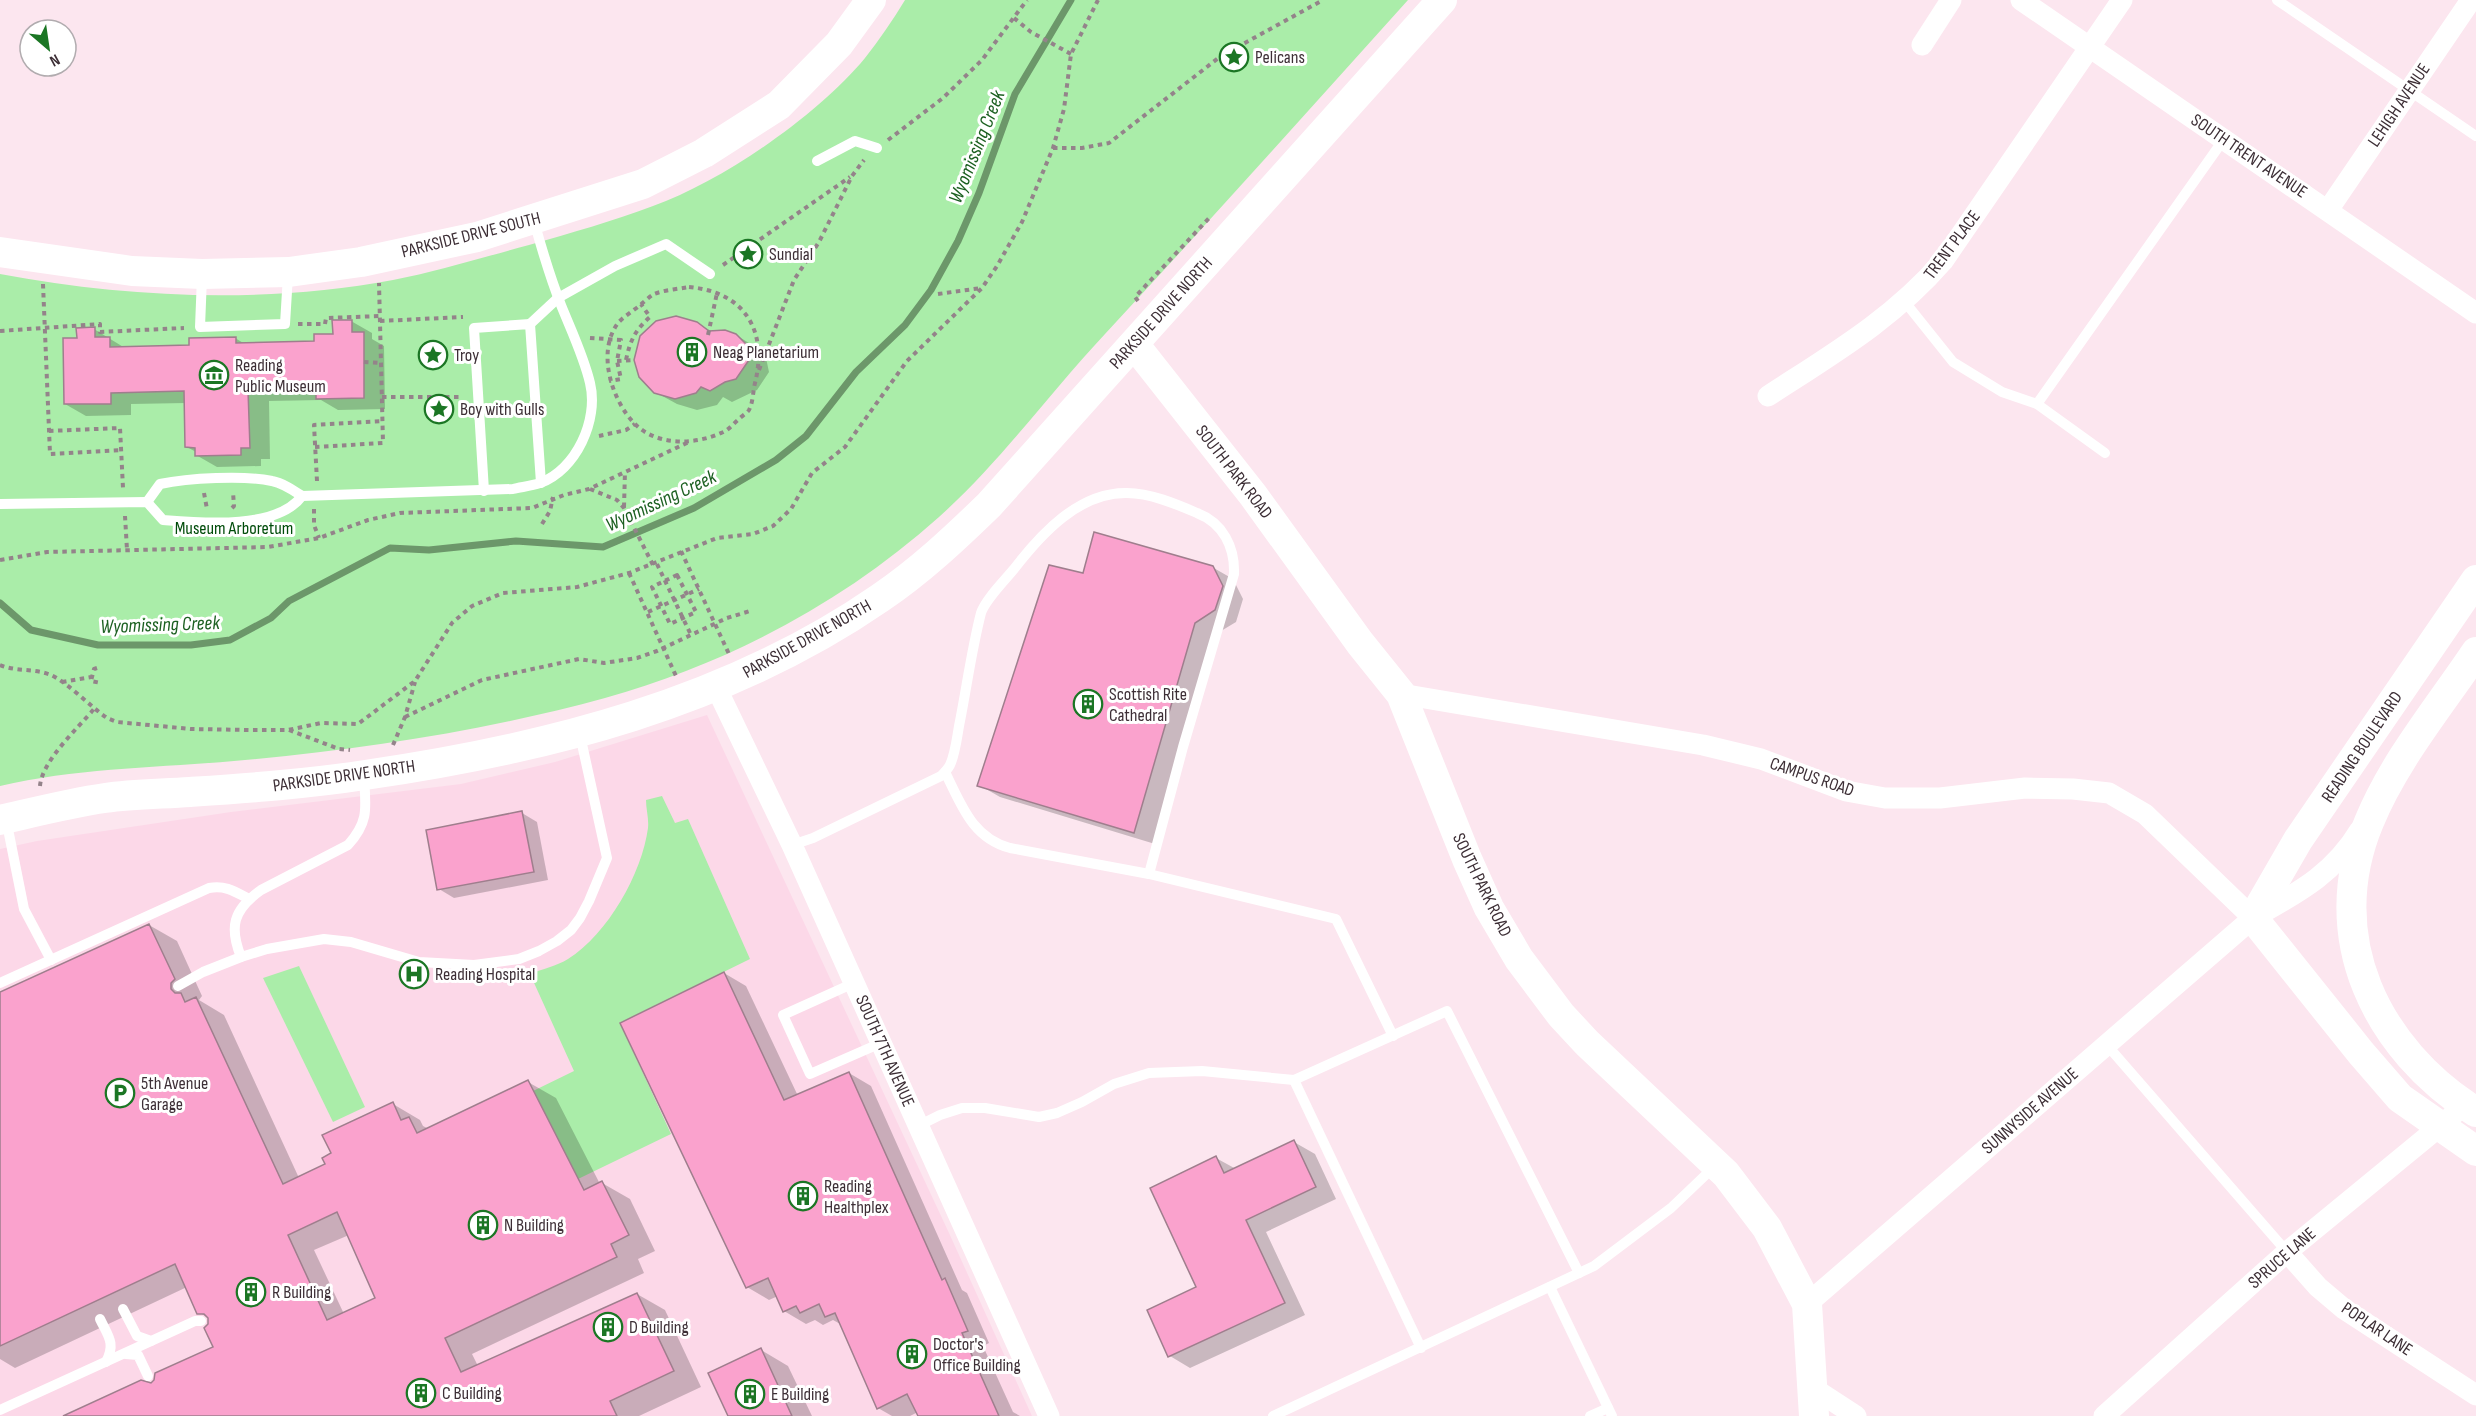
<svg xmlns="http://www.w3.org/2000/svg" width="2476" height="1416" viewBox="0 0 2476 1416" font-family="'Sofia Sans Condensed',sans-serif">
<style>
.built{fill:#fcd8e8}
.green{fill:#aaeda9}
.shadow{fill:#0003;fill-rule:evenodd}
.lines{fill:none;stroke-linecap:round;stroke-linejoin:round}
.stream{stroke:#6c976a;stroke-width:7}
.building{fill:#faa2cd;stroke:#9f7e8d;stroke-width:1.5;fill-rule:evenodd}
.path{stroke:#94838a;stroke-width:4;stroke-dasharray:4.5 4.5;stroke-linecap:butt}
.lane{stroke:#fff;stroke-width:10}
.street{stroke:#fff;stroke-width:21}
.secondary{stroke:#fff;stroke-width:30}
.labels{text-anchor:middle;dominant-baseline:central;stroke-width:6;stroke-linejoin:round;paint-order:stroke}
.poi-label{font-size:18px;fill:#3d2f36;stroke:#fff;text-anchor:start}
.street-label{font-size:18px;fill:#3d2f36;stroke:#fff}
.park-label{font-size:18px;fill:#004c0a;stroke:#fff}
.water-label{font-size:20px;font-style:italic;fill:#1c6021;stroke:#fff}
</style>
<rect width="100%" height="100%" fill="#fce6ef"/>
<polygon class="built" points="707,715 949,1233 1032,1416 0,1416 0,849 37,841 231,812 461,784 555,762"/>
<g class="green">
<path d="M905 0H1408C1307 112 1207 224 1105 334 1049 394 1000 462 939 517 844 602 728 664 605 698 488 730 366 749 245 760 163 768 81 767 0 786V274C128 298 265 304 393 280 439 271 484 257 529 245 571 233 613 221 653 206 723 181 818 115 865 58 879 40 893 20 905 0Z"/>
<path d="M662 796 675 823 688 819 750 959 620 1023 671 1134 578 1179 533 1091 574 1071 530 974C542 969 557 966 568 959 608 934 642 873 648 828 649 819 646 809 646 800Z"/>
<polygon points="299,966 365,1107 333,1122 263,978"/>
</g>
<g class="shadow">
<polygon points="351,321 372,333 372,339 384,346 385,409 338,410 321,400 269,401 270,459 261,459 261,466 217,467 196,455 196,452 187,447 186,403 131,404 131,415 86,416 65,404 78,340 94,329 125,348 190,347 235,338 245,344 316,343 334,336"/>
<polygon points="696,323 713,332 736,335 757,348 766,358 769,372 757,390 732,402 723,397 717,405 697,410 677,404 655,392"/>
<polygon points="1212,567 1233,579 1243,599 1236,622 1216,634 1155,844 1000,797 979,785"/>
<polygon points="522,813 537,822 548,880 454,898 439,889"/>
<path d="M149 925 177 941 202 996 199 1000 224 1015 299 1178 327 1165 333 1154 393 1104 420 1120 423 1126 429 1129 528 1082 556 1098 600 1184 602 1183 630 1199 655 1251 638 1259 644 1273 472 1354 478 1366 637 1294 665 1310 701 1387 639 1416H76L151 1385 215 1348 209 1319 199 1312 187 1287 15 1368 0 1359V994ZM349 1235 377 1299 344 1314 314 1250Z"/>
<polygon points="724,973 746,986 798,1096 849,1073 871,1086 962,1290 967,1293 989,1343 983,1346 1013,1412 1020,1416 920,1416 918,1412 910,1416 892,1416 878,1408 842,1325 833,1320 823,1325 815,1320 806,1324 784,1311 778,1296 769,1300 747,1287"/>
<polygon points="1294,1142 1315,1154 1336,1199 1266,1232 1305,1315 1190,1368 1170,1356 1149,1311 1198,1288 1216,1158 1236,1169"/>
<polygon points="761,1350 788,1366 812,1416 730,1416"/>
</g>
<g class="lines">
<polyline class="stream" points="0,603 31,630 98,645 191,645 230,640 271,618 289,601 390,548 429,550 516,541 603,547 694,508 776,460 806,436 856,372 905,325 931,290 958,241 979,193 1015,94 1071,0"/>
</g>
<g class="building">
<polygon points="676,316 697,322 709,331 725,330 736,334 746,344 749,360 736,379 725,382 710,391 701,387 696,393 675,399 654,393 639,377 634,360 640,336 656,321"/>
<polygon points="332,320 352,320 352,332 364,332 364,398 316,399 316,388 248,390 250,448 241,448 241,455 195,456 195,448 185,447 184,391 111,393 111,404 64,404 63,338 77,338 76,328 95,327 95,337 110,337 110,347 189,345 189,338 236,337 236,343 314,341 314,334 333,334"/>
<polygon points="1094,532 1213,566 1223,586 1215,610 1195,623 1134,833 977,786 1049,565 1083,573"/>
<polygon points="522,811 534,872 437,890 426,830"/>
<path d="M149 924 175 979 171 983V989L175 993H181L185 1002 196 997 283 1184 325 1164 322 1158 331 1153 322 1135 393 1102 401 1120 409 1117 417 1133 528 1080 584 1190 602 1181 629 1235 611 1244 617 1257 445 1338 461 1372 637 1293 674 1371 610 1401 617 1416H63L141 1380 151 1383 154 1380 155 1373 213 1347 204 1328 208 1324V1318L204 1314H197L175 1264 0 1346V992ZM337 1212 375 1298 327 1320 288 1235Z"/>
<polygon points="724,972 784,1100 849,1072 942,1280 945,1278 968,1331 962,1333 999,1416 918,1416 907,1394 877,1409 835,1313 825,1317 819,1304 800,1313 796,1306 783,1312 768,1278 746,1288 620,1023"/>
<polygon points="1294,1140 1316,1187 1246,1220 1285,1303 1168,1357 1147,1310 1196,1287 1150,1188 1216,1156 1224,1173"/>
<polygon points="761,1348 792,1416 728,1416 708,1373"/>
</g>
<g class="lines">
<g class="path">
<polyline points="1014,18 1031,32 1071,54"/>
<polyline points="888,140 943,98 982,60 1027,0"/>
<polyline points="1053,148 1082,148 1109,143 1221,56 1323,0"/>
<polyline points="723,265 850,177"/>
<polyline points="43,284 50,454 121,450"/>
<path d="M689 287C745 292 768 331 755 383 753 391 753 403 749 410 747 413 742 416 739 419 733 424 728 431 721 433 694 445 657 446 635 424 612 401 596 352 618 323 623 317 633 311 639 306 644 302 649 297 654 294 664 290 678 289 689 287Z"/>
<polyline points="938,294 981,288"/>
<polyline points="1138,301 1135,297 1211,216"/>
<polyline points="380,321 463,317"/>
<polyline points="298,324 325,324 326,318 380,316"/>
<polyline points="0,331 100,324 100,332 184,328"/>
<polyline points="708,335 717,293"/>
<polyline points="590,338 621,340 617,361 621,379 609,381"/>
<path d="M626 360C630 341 635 330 650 317L641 304"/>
<polyline points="617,361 634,360"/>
<polyline points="364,362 381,363"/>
<polyline points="759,370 794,280 819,242 852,176 864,160"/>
<polyline points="382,397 462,397"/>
<polyline points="49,431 120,428 123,488"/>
<polyline points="599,436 626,430 635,424"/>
<polyline points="315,447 383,443 379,283"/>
<polyline points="317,481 314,425 383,421"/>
<polyline points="590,489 617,500 624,508 653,565"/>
<polyline points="204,493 207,509"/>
<polyline points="624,507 625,471"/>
<polyline points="232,508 234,506 233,492"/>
<polyline points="314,509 314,525 319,538"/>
<polyline points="125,516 127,550"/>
<polyline points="542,524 550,511 553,497"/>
<polyline points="681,551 729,654"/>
<polyline points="0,560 47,552 268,547 319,538 368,520 400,513 532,508 564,495 589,489 691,441"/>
<polyline points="657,564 691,635"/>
<polyline points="629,573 676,676"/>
<polygon points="677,575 696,612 670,624 652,587"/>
<polyline points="648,612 699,589"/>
<path d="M0 665C17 672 34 668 51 675 67 682 91 707 107 718L117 722 191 729 249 730H288L321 723 358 724 415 681 452 623 472 606 503 593 577 587 629 573 717 538 753 534 773 526 791 509 812 473 845 447 907 361 982 288 997 266 1022 222 1053 148 1064 109 1071 54 1098 0"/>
<polyline points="97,668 94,669 91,681 101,683"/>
<polyline points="62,682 91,677"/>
<polyline points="405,717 482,680 579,659 604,663 637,658 657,651 727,618 750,611"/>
<polyline points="289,730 339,749 350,750"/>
<polyline points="393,745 405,717 415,682"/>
<path d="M40 786C42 761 77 729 94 709"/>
</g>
<g class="lane">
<polyline points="2277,0 2476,136"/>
<polyline points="817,161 855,141 877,148"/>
<polyline points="202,277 200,327 285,324 288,275"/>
<polyline points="1905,302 1953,362 2002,392 2037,404 2224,139"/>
<polyline points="530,324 558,298 615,266 666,244 710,274"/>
<polyline points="2037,404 2105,453"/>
<polyline points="484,491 474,328 530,324 541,483"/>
<path d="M147 502 160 484C188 478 244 475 272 481 283 483 293 490 302 496L513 489C521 487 531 486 540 483 576 470 599 420 590 383 584 357 571 330 561 305 550 277 542 250 534 221"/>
<path d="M0 504 147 502 163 520C201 523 277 530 302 496"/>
<path d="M945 772C961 804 972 838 1010 848L1149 874"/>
<path d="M364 778C366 808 369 822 348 845L261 890C233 910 229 927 241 957L267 949 324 939 351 942 419 962 474 965 519 959 539 951 557 941 571 930 580 918 589 901 607 858 580 735"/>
<polyline points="6,819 24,909 51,960"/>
<path d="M792 845 813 838 941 776C944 773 948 769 950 765 956 752 957 735 960 721 967 685 972 648 981 613 985 600 1005 580 1014 569 1041 534 1079 492 1127 493 1150 493 1176 504 1197 513 1223 523 1235 547 1234 574L1183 747 1149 874 1336 919 1393 1036"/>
<path d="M0 983 209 888C225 885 234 891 249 899"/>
<polyline points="854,983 783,1015 810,1074 881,1043"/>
<polyline points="178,986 203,972 241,957"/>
<polyline points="2106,1044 2287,1252"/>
<polyline points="1294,1080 1421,1348"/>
<polyline points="918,1126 940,1115 962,1108 985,1108 1039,1117 1057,1113 1082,1102 1114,1084 1149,1073 1202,1071 1294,1080 1447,1011 1579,1273"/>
<polyline points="1550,1287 1612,1416"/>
<polyline points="123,1309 137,1336 151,1341"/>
<path d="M100 1319C108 1336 116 1343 106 1362"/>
<polyline points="126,1354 138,1355 148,1376"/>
<polyline points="0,1410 195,1321 201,1321"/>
<polyline points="1273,1416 1594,1266 1671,1208 1715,1166"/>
<polyline points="1590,1416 1608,1408"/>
</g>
<g class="street">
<polyline points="2021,0 2476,313"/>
<polyline points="1922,45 1951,0"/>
<polyline points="2328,210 2471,0"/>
<path d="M1768 396C1831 355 1893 319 1943 261L2122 0"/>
<polyline points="716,687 792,845 1049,1416"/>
<polyline points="1401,694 1703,745 1761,759 1846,791 1885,798 1940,798 2025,788 2073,789 2109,793 2145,814 2253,918"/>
<polyline points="2287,1252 2318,1287 2344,1309 2476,1395"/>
<path d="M1807 1304 2253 918C2297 893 2333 875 2360 830"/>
<polyline points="1813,1388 1856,1416"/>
<polyline points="2104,1416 2287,1252 2450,1118 2463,1104"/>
</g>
<g class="secondary">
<polyline points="0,252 132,271 202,274 289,272 361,262 477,237 643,184 704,153 779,105 839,44 871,0"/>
<polyline points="1134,344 1253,495 1360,643 1401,694 1467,859 1489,908 1519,959 1561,1015 1587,1043 1726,1174 1767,1228 1807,1304 1814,1416"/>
<polyline points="2476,580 2298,840 2253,918 2361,1053 2400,1098 2476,1151"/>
<path d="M2476 652C2439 707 2394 761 2369 822 2321 937 2376 1049 2476 1112"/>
<path d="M0 820C35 812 70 803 105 798 132 794 162 794 190 792 248 788 307 784 365 775 545 749 728 703 880 598 920 571 955 538 989 505L1442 0"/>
</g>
</g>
<defs>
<g id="sight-ring" transform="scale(1.5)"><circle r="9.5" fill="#fff" stroke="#1b7624" stroke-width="1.5"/><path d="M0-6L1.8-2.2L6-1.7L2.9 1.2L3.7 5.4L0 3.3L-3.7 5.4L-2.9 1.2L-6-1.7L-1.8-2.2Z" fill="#1b7624"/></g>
<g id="building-ring" transform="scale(1.5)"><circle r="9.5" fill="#fff" stroke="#1b7624" stroke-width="1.5"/><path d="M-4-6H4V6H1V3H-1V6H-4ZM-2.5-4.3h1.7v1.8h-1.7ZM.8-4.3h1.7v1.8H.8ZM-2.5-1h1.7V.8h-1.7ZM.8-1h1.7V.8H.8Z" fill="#1b7624"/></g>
<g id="museum-ring" transform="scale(1.5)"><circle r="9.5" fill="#fff" stroke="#1b7624" stroke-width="1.5"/><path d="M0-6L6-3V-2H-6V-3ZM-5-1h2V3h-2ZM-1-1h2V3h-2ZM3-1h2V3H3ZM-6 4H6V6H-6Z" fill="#1b7624"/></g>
<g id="hospital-ring" transform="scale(1.5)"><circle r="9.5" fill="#fff" stroke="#1b7624" stroke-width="1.5"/><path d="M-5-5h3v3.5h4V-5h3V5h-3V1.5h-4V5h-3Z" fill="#1b7624"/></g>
<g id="parking-ring" transform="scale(1.5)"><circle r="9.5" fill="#fff" stroke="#1b7624" stroke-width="1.5"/><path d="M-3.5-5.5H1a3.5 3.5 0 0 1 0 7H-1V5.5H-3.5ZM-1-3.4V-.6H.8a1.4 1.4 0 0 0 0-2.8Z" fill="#1b7624"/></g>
</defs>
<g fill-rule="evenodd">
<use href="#sight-ring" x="1234" y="57"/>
<use href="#sight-ring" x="748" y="254"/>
<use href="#building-ring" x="692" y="352"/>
<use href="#sight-ring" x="433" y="355"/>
<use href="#museum-ring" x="214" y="375"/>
<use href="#sight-ring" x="439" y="409"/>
<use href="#building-ring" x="1088" y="704"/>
<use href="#hospital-ring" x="414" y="974"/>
<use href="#parking-ring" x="120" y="1093"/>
<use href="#building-ring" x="803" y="1196"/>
<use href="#building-ring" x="483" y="1225"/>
<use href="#building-ring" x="251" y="1292"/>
<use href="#building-ring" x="608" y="1327"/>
<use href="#building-ring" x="912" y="1354"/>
<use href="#building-ring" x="421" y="1393"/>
<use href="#building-ring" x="750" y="1394"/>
</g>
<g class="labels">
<g class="poi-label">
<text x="1255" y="57">Pelicans</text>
<text x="769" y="254">Sundial</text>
<text x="713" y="352">Neag Planetarium</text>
<text x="454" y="355">Troy</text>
<text x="235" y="365">Reading<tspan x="235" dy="21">Public Museum</tspan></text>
<text x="460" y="409">Boy with Gulls</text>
<text x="1109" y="694">Scottish Rite<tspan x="1109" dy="21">Cathedral</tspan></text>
<text x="435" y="974">Reading Hospital</text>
<text x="141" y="1083">5th Avenue<tspan x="141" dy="21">Garage</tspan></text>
<text x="824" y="1186">Reading<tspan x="824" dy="21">Healthplex</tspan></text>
<text x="504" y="1225">N Building</text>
<text x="272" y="1292">R Building</text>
<text x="629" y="1327">D Building</text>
<text x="933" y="1344">Doctor's<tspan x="933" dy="21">Office Building</tspan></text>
<text x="442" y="1393">C Building</text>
<text x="771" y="1394">E Building</text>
</g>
<g class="street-label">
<text transform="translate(2399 105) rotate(-56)">LEHIGH AVENUE</text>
<text transform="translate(2249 156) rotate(34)">SOUTH TRENT AVENUE</text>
<text transform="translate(471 235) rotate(-14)">PARKSIDE DRIVE SOUTH</text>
<text transform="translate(1952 245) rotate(-53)">TRENT PLACE</text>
<text transform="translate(1161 313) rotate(-48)">PARKSIDE DRIVE NORTH</text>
<text transform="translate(1234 472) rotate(52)">SOUTH PARK ROAD</text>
<text transform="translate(807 639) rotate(-29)">PARKSIDE DRIVE NORTH</text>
<text transform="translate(2362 747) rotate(-56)">READING BOULEVARD</text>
<text transform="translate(344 776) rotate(-8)">PARKSIDE DRIVE NORTH</text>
<text transform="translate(1812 777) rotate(19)">CAMPUS ROAD</text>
<text transform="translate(1482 885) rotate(64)">SOUTH PARK ROAD</text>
<text transform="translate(885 1051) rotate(66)">SOUTH 7TH AVENUE</text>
<text transform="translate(2030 1111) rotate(-41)">SUNNYSIDE AVENUE</text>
<text transform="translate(2282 1258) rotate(-41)">SPRUCE LANE</text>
<text transform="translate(2377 1329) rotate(34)">POPLAR LANE</text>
</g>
<g class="park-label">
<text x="234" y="528">Museum Arboretum</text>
</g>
<g class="water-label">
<text transform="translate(977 147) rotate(-68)">Wyomissing Creek</text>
<text transform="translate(661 501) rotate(-25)">Wyomissing Creek</text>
<text transform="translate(160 625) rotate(-2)">Wyomissing Creek</text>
</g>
</g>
<g transform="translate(48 48) rotate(151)"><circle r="28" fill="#ffffff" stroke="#b1acaf" stroke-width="1.5"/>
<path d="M0-4.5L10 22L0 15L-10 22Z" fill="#1b7624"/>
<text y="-9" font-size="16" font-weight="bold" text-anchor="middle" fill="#3d2f36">N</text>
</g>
</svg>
